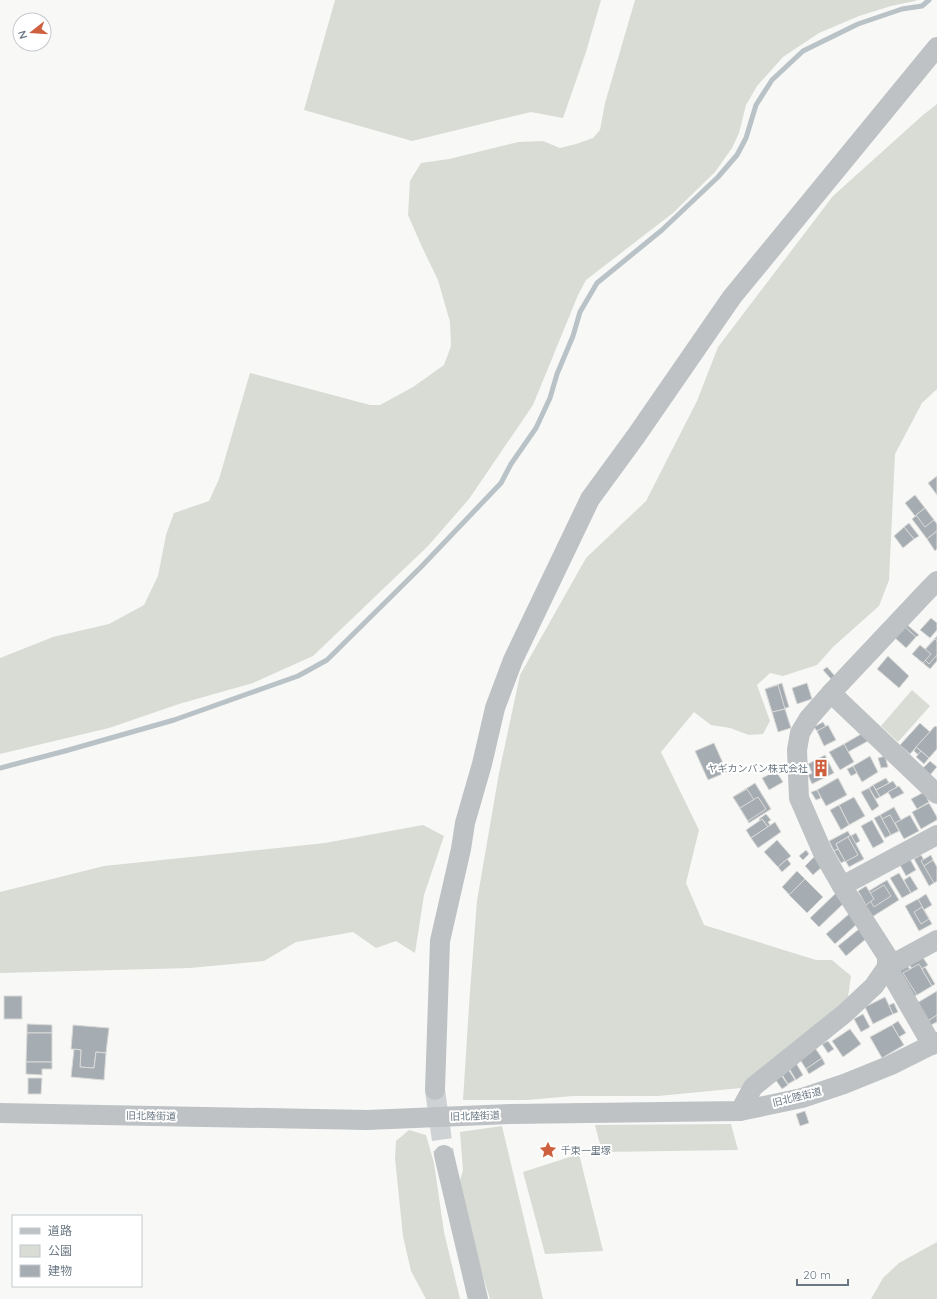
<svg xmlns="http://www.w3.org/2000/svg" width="937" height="1299" viewBox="0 0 937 1299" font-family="Quicksand,'Noto Sans JP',sans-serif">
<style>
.green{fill:#d8dcd5}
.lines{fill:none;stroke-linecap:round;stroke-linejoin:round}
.stream{stroke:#b9c2c6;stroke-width:5}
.building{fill:#a6adb2;stroke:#dadad8}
.minor-tunnel{stroke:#ced2d4;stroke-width:20;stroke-dasharray:20 10;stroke-linecap:butt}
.minor{stroke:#bec2c5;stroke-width:20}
.labels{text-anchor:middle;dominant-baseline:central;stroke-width:4;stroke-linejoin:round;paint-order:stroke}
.poi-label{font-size:10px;fill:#6b7883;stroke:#fff;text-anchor:end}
.street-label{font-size:10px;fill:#6b7883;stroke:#fff}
</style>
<rect width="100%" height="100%" fill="#f8f8f6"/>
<g class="green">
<polygon points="335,0 601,0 586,52 563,118 531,112 412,141 304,110"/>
<polygon points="635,0 917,0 915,1 891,6 859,16 819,33 783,57 757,86 746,105 739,133 732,148 715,172 673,213 586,280 578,295 533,405 469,499 428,546 313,656 253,683 179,704 109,728 0,754 0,658 53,637 109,624 144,605 158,576 166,535 174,513 209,501 219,479 250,373 370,405 380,405 413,387 444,365 451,346 450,322 438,280 422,247 408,215 410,181 421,163 449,159 518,142 543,141 560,148 576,144 593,138 600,130 605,103"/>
<polygon points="937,104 937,389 922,403 895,454 889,580 879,606 833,647 817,665 783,676 770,673 757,685 770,721 763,734 749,735 730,728 711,725 694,712 661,752 699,830 686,883 704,925 816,960 832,960 851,976 848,997 773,1066 741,1088 658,1096 573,1096 527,1100 463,1100 470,991 477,901 499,773 520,675 586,558 646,501 697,401 718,347 833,196 923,115"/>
<polygon points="912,690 930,706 898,742 881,726"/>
<polygon points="423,825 444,836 424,895 415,953 396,941 376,948 353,932 296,942 264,961 190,968 0,973 0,892 104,866 325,843"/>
<polygon points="731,1124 738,1150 602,1152 595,1125"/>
<polygon points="502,1126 543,1299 490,1299 476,1254 458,1188 463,1170 460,1132"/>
<polygon points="409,1130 426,1135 434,1163 444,1232 460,1299 426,1299 411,1271 403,1236 395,1158 396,1141"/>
<polygon points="579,1154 603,1251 545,1254 523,1172"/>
<polygon points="937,1242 937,1299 871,1299 883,1278 899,1263"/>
</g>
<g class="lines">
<polyline class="stream" points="0,768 65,751 174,720 298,676 327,660 421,567 501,483 511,464 536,428 550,398 557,374 573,336 580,312 597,283 662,230 718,177 737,155 746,138 756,105 772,80 803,51 858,24 902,9 922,6 929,0"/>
</g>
<g class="building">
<polygon points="937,476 937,495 928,483"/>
<polygon points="915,495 925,508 915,516 905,503"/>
<polygon points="925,508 937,524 937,531 927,539 912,519"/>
<polygon points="925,508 934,520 925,527 916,515"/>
<polygon points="909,523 919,536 914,539 904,527"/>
<polygon points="904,527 914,539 903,548 894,536"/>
<polygon points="937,531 937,549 935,551 927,539"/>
<polygon points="931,618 937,623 937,630 930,638 920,630"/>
<polygon points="905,623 919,635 916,637 903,625"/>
<polygon points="903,625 916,637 906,648 893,636"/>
<polygon points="937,636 937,661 930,669 917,658"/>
<polygon points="935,639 937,641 937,655 929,664 920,655"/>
<polygon points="920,645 931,654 923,663 912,654"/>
<polygon points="888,656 909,676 899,688 877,669"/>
<polygon points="827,667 835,676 831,679 823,670"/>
<polygon points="782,683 789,707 772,712 765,689"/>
<polygon points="807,683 812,699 797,704 792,688"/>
<polygon points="778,685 785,709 772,712 765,689"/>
<polygon points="785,709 791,728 778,732 772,712"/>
<polygon points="823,722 826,727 817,731 814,727"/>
<polygon points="920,723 930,732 910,754 900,745"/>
<polygon points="828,725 836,740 824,746 817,731"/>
<polygon points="935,726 937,727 937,749 929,758 916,747"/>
<polygon points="863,733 868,741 848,752 844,744"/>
<polygon points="714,743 727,772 708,780 695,751"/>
<polygon points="844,744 854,762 840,770 829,752"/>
<polygon points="916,747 924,754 922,758 914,751"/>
<polygon points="921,751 929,758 924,764 916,757"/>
<polygon points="825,755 834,773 812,784 808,775 812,773 808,764"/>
<polygon points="870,756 878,772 862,782 853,766"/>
<polygon points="885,756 888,767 881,768 878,758"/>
<polygon points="930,761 937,767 930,775 923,768"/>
<polygon points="853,766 857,773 851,776 847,769"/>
<polygon points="776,771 783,782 769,790 762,778"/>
<polygon points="838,778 843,787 822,799 817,790"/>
<polygon points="838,778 847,795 826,806 817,790"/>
<polygon points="886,778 889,783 876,790 873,785"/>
<polygon points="893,781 897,787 880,797 876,790"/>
<polygon points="755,783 771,809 749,823 733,797"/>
<polygon points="873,785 880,797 876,799 869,788"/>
<polygon points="899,786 904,793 892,799 888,792"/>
<polygon points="869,788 879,806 872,811 861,792"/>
<polygon points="747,789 754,800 740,808 733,797"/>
<polygon points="817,790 821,798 816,800 811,792"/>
<polygon points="924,792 929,802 917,809 911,799"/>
<polygon points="758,797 766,809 748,821 740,808"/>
<polygon points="854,797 865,816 849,825 839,805"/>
<polygon points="929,803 937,817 937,820 921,829 912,812"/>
<polygon points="839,805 849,825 841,830 830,810"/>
<polygon points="894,807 901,820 887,828 880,815"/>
<polygon points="766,814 771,820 768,822 770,825 768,827 762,819 760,821 759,819"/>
<polygon points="880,815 891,835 885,838 874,818"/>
<polygon points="890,815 899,831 891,835 882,819"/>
<polygon points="910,815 919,831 904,839 895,823"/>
<polygon points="762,819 768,827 751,838 746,830"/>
<polygon points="872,820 884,842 873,848 861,826"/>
<polygon points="775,822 781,832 758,848 751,838"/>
<polygon points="848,831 853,841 834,851 829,841"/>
<polygon points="856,833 860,841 840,853 836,844"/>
<polygon points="851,835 864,859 849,867 836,844"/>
<polygon points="848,837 858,855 845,862 836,844"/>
<polygon points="777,840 791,856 778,867 764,852"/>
<polygon points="838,849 845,861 841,863 834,851"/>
<polygon points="806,850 809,854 803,860 799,856"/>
<polygon points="921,855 937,881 929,886 914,859"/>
<polygon points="931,855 933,860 924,866 921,861"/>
<polygon points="814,857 823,866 813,875 805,866"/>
<polygon points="787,859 791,864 782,872 778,867"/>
<polygon points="910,859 916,870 906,876 900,865"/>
<polygon points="933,860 937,867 937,881 934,883 924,866"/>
<polygon points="797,871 814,888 798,904 782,887"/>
<polygon points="899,873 911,893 902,898 890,878"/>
<polygon points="910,876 918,889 911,893 904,880"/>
<polygon points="805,879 823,897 807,913 789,895"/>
<polygon points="887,880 899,900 872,917 859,897"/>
<polygon points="884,885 891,896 874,907 867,895"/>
<polygon points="866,886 874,899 866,905 858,891"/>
<polygon points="836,893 845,902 819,927 810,918"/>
<polygon points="926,894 932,905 920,912 914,902"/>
<polygon points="918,899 932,924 919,931 905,906"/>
<polygon points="922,907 929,919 921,924 914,912"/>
<polygon points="849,914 858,923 835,944 826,934"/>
<polygon points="859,929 867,938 846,956 838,946"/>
<polygon points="921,955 928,965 915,973 908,963"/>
<polygon points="906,963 923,991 912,998 895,970"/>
<polygon points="919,964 932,986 917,995 903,973"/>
<polygon points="925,967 935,984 932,986 922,969"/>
<polygon points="937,991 937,1015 928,1021 917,1003"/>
<rect x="4" y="996" width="18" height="23"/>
<polygon points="885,997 893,1014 873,1024 865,1007"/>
<polygon points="894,1003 898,1012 893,1014 889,1005"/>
<polygon points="863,1014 870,1027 861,1032 854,1019"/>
<polygon points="937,1015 937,1022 931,1025 928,1021"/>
<polygon points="898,1021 906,1033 899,1037 892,1025"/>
<polygon points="27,1024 52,1025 52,1033 27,1033"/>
<polygon points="73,1025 109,1028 106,1053 96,1052 94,1068 80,1067 81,1050 71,1049"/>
<polygon points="892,1025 904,1045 882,1058 870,1037"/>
<polygon points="850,1029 861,1044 843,1057 832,1041"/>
<polygon points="27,1033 52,1033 52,1062 26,1062"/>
<polygon points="828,1041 834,1049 828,1053 822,1044"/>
<polygon points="815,1048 822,1058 806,1069 799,1058"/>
<polygon points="74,1049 81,1050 80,1067 94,1068 96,1052 106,1053 104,1080 71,1077"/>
<polygon points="822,1058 825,1064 809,1074 806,1069"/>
<polygon points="26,1062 52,1062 52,1069 42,1069 42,1075 26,1074"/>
<polygon points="796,1063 803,1075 796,1080 789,1068"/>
<polygon points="788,1069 795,1080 788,1084 781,1073"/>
<polygon points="781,1075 788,1085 782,1089 775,1079"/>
<polygon points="28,1078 42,1078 41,1094 28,1094"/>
<polygon points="805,1111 809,1123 800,1126 796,1114"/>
</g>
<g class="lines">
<polyline class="minor-tunnel" points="435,1090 444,1155"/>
<g class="minor">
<polyline points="831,693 937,794"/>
<polyline points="842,886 937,835"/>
<polyline points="932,1045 887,967 937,940"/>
<polyline points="435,1090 440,941 461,849 465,823 482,764 495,708 513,660 590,499 636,436 732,297 937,47"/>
<polyline points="740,1111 753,1087 844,1014 874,986 887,967 887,956 842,886 823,853 799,798 797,750 800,733 809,718 831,693 929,589 937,581"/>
<polyline points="0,1113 367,1120 511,1114 740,1111 802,1098 844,1084 891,1065 937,1042"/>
<polyline points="444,1155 478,1299"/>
</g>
</g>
<defs>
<g id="building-bare" transform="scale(1.38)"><path d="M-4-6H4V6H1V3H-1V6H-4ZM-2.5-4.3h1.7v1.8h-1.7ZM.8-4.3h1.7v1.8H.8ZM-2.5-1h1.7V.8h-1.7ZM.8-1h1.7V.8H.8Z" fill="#ce603f" stroke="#fff" stroke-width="2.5" paint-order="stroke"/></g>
<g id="sight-bare" transform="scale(1.38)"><path d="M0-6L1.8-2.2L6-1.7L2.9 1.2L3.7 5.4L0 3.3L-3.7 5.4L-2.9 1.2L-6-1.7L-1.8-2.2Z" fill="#ce603f" stroke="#fff" stroke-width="2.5" paint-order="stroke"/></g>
</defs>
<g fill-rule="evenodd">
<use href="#building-bare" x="821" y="768"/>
<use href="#sight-bare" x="548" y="1150"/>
</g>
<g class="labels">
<g class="poi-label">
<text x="808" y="768">ヤギカンバン株式会社</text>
<text x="561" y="1150" text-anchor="start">千束一里塚</text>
</g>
<g class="street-label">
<text transform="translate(797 1097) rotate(-14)">旧北陸街道</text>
<text transform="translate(151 1116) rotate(1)">旧北陸街道</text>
<text transform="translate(475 1116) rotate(-2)">旧北陸街道</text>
</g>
</g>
<rect x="12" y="1215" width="130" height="72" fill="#ffffff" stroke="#c4c9cd"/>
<rect x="20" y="1228" width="20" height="6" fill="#bec2c5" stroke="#c4c9cd"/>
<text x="48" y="1235" font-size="12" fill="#6b7883">道路</text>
<rect x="20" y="1245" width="20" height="12" fill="#d8dcd5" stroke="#c4c9cd"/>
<text x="48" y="1255" font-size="12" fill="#6b7883">公園</text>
<rect x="20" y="1265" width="20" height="12" fill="#a6adb2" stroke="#c4c9cd"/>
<text x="48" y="1275" font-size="12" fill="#6b7883">建物</text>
<g transform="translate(32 32) rotate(253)"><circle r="19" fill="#ffffff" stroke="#c4c9cd"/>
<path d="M0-3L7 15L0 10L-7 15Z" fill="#ce603f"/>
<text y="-6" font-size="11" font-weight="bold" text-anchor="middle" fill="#6b7883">N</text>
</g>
<path d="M797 1279v6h51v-6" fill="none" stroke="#6b7883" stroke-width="2"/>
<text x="803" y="1279" font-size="12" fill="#6b7883" stroke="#ffffff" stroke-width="3" paint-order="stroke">20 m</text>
</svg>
